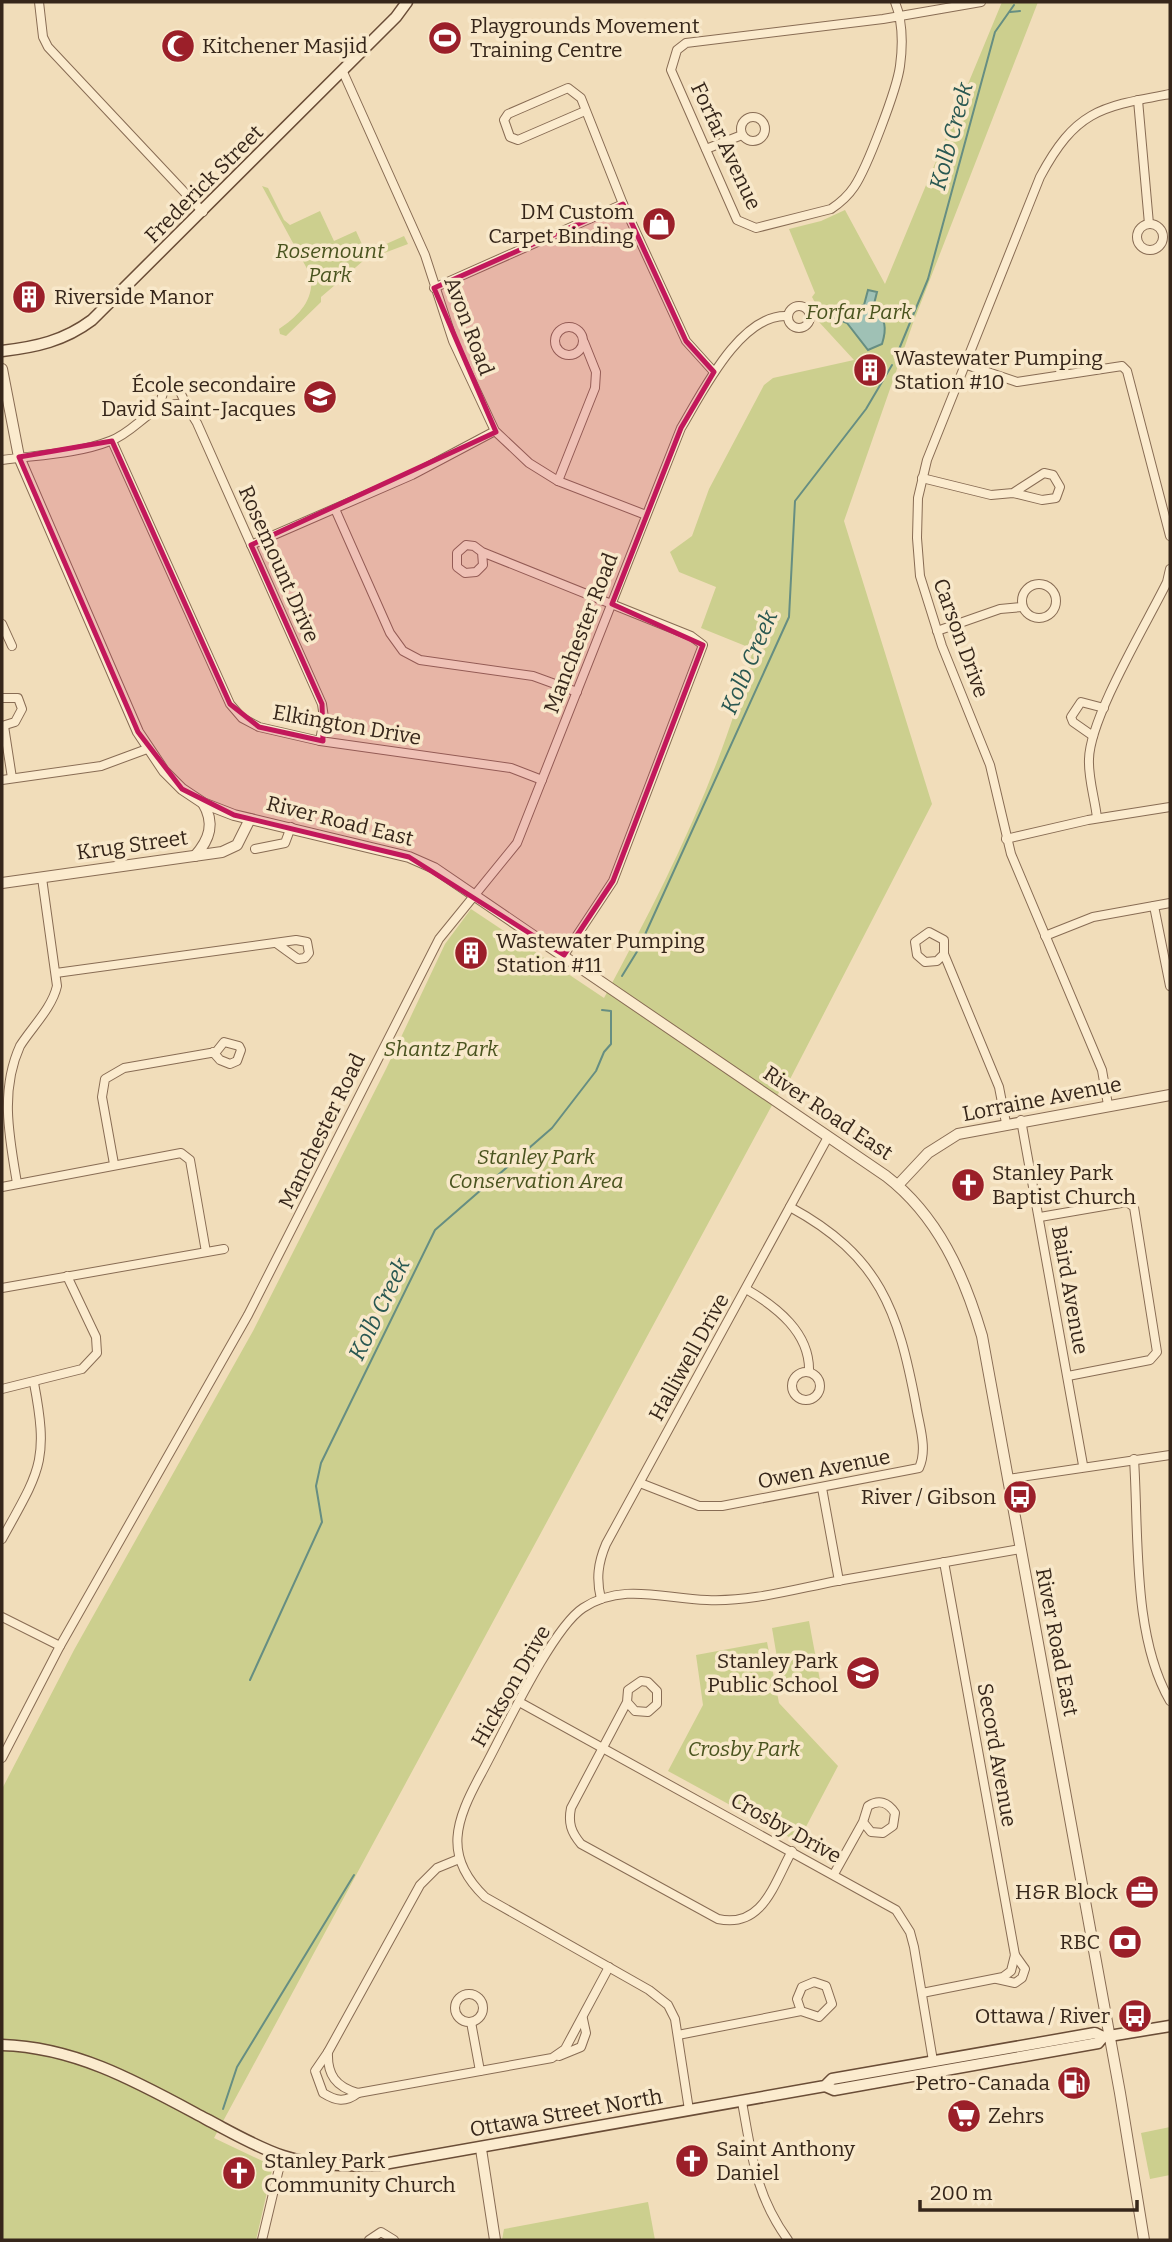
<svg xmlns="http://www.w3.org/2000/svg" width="1172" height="2242" viewBox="0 0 1172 2242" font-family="Bitter,serif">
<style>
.green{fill:#cccf8e}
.water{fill:#9fc1b5;stroke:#668e82;stroke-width:2}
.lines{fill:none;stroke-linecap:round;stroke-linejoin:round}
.stream{stroke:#668e82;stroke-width:2}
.minor-casing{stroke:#886c54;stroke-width:10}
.tertiary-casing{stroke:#886c54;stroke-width:12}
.secondary-casing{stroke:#6a4d37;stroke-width:13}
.minor{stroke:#fbebce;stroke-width:8}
.tertiary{stroke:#fbebce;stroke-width:10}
.secondary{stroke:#fbebce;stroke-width:10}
.marked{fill:#c2185b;fill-opacity:0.2;stroke:#c2185b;stroke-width:5;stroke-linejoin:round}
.labels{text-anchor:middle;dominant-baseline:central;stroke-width:7;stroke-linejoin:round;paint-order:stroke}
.poi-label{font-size:21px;fill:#36261a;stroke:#f8e8ca;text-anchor:start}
.street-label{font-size:21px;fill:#36261a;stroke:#f8e8ca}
.park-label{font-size:21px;font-style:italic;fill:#4a541f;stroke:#f8e8ca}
.water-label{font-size:23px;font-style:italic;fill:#285751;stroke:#f8e8ca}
</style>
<rect width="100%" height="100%" fill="#f1ddba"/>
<g class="green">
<path d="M1002 2H1038L913 323 844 521 932 804 787 1085 784 1083 214 2138 273 2166 256 2240H2V1789L74 1650 253 1331 386 1069 445 944 471 909 604 998C664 887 722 773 753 649L701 628 716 587 679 572 670 552 692 536 709 489 764 385 773 378 854 360 819 322V310L812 297 815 293 789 229 821 221 845 210 885 284Z"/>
<path d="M262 186 268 188 284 220 290 225 320 211 334 241 356 231 366 253 404 236 408 244 363 261 321 297V302L286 336 280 334 279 329C298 316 314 301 311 276Z"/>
<polygon points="809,1621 821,1686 783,1693 772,1628"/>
<polygon points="767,1642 779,1703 838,1766 798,1842 668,1771 703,1705 696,1655"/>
<polygon points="1170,2127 1170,2175 1150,2179 1141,2133"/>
<polygon points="648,2202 655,2240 502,2240 504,2229"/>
</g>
<path class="water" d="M868 290 877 292 873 308C886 319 887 328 882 344L868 350 847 323 829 316 833 311 848 317 852 309 864 305Z"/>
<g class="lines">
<g class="stream">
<polyline points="1010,12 1020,11"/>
<polyline points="895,359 928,279 995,32 1014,5"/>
<polyline points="622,976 638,950 789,617 795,501 866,409 892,365"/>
<polyline points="250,1680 322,1522 316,1486 321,1463 435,1230 552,1128 596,1071 604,1052 611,1044 611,1011 602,1010"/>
<polyline points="223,2109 237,2067 354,1875"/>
</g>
<g class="minor-casing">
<g id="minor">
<polyline points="39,2 43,37 48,47 203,212"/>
<path d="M895 2C903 22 903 44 900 66 897 89 867 168 854 187 848 196 840 203 831 209L756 228 737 220 671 70 677 50 686 43 883 19 981 2"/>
<polyline points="343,72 425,255 453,341 495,431 529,463 558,481 646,515"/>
<polyline points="1138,100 1149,224"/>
<polyline points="585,111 518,140 510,137 504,120 508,114 568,88 581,98 623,204 686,341 714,372"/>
<circle cx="753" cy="129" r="12"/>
<polyline points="706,149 742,135"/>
<circle cx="1150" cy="237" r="13"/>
<polyline points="434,288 623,204"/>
<circle cx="799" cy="317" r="11"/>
<circle cx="569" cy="341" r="14"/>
<polyline points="964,364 1017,382 1122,366 1127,371 1170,536"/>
<polyline points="159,406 164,390 173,386 179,389 186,405"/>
<polyline points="112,441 230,704 242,718 259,727 320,741 511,768 542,780"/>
<path d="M2 460C37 455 77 454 110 441 140 430 152 398 186 405L197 423 322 704 324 718 320 741"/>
<polyline points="922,478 991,495 1013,493 1042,500 1056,498 1060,487 1053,475 1044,473 1013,493"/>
<polyline points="558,481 595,388 596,372 584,342"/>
<polyline points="335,509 390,633 403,651 420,660 533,676 577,692"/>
<polyline points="251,545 412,475 495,431"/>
<polyline points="482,552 483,565 476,572 465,573 457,567 457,553 466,545 474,546 482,552 691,636 703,645 613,881 564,955"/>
<circle cx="1039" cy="601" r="17"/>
<polyline points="2,624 12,646"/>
<polyline points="937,631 1000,609 1022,607"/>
<polyline points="2,698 18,698 22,709 15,722 2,726"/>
<polyline points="4,726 12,778"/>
<polyline points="1093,736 1073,722 1071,717 1081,702 1104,708"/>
<polyline points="2,780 101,766 147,749"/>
<path d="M1097 818C1095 799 1088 778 1089 759 1090 717 1147 623 1167 582L1170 569"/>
<polyline points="1006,839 1088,820 1170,807"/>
<polyline points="255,849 285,843 291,827"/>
<polyline points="1154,906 1170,986"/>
<polyline points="1045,936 1093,917 1170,903"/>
<polyline points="944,954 937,961 925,962 917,955 915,942 929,932 944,940 944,954 999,1087 1006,1123"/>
<polyline points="56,973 296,940 307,942 309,953 305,958 298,959 276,943"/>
<path d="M1108 1105 1102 1070 1011 854 990 765 942 646 920 576 917 538 918 498 927 460 1040 177C1076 110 1100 107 1170 94"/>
<polyline points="1021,1120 1083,1465"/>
<polyline points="114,1164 102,1097 105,1079 124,1068 216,1052 224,1042 239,1046 241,1050 237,1061 230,1064 220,1060 213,1052"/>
<path d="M17 1183C9 1136 0 1090 20 1046 32 1027 52 1008 57 986L42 878"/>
<polyline points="2,1187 181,1153 190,1160 206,1252"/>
<polyline points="1040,1217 1127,1202 1134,1207 1157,1352 1150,1360 1068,1376"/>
<polyline points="2,1288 224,1249"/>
<path d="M746 1289C777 1307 810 1333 809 1371"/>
<circle cx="806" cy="1386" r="14"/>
<polyline points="2,1389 82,1369 97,1353 96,1337 67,1276"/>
<path d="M1134 1459C1139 1534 1132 1636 1170 1701"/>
<polyline points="1008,1479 1170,1455"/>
<path d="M640 1483 699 1506H722L919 1468C928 1449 919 1425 916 1405 898 1310 880 1256 790 1207"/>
<polyline points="822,1488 839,1581"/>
<path d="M2 1539C40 1470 49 1462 34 1383"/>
<path d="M601 1599C596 1579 598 1563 606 1544L828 1137"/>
<polyline points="2,1617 60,1646"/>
<path d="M627 1702 635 1711 648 1712 657 1704V1691L648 1682 641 1681 628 1690 627 1702 571 1808C568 1823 571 1832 581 1844L718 1919C763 1929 774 1883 792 1851"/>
<polyline points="521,1703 896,1910 910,1932 914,1947 933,2061"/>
<path d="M2 1758 60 1646 248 1315 439 939 517 843 681 428C702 393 740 314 787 316"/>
<path d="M459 1859 437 1868 420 1885 328 2052C327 2075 336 2087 358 2093L552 2058 565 2049 609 1967"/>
<path d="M834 1874 863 1822 868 1806C879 1799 888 1802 895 1813L893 1826 883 1833 871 1832 863 1822"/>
<polyline points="997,1979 1015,1983 1022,1978 1025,1969 1015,1955"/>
<polyline points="922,1993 1003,1977 1011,1971 1015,1955 944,1562"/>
<circle cx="469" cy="2008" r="14"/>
<polyline points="471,2022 480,2071"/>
<polyline points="678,2035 801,2011 819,2017 832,2004 826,1986 814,1982 802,1987 797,1999 801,2011"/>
<path d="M328 2052 315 2071 323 2093C336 2101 345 2103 358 2093"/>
<polyline points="559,2056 581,2047 586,2033 583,2019"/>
<path d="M742 2102C752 2156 755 2194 788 2240"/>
<path d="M689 2110 675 2019 668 2005 649 1990 485 1897C442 1856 456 1820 481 1774 502 1736 551 1629 583 1608 623 1582 664 1599 707 1600 751 1602 795 1589 837 1581 898 1570 959 1560 1020 1549"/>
<polyline points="262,2240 282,2156"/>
<polyline points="369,2240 381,2232 394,2240"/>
</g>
</g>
<g class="tertiary-casing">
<g id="tertiary">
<path d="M2 369 19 457 138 732 164 771 182 789 203 803 234 815 409 857 434 868 886 1176C938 1216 964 1275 982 1336L1120 2093 1144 2240"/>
<path d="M195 856C210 839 215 823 203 803"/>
<polyline points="2,883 222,852 237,845 250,819"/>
<polyline points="898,1185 928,1153 958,1134 1170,1095"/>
<polyline points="481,2149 495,2240"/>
</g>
</g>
<g class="secondary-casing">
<g id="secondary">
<path d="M2 351C36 347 64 341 92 320L396 17 407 2"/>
<path d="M2 2045C77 2047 141 2084 206 2119 231 2132 256 2147 283 2156 314 2166 345 2166 378 2165L825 2086 832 2079 1095 2033 1103 2037 1170 2026"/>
<polyline points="825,2086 834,2090 1098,2043 1103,2037"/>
</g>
</g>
<use href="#minor" class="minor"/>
<use href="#tertiary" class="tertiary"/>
<use href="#secondary" class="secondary"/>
</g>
<path class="marked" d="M623 204 686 341 714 372 681 428 612 604 703 645 613 881 564 955 409 857 234 815 182 789 138 732 19 457 112 441 230 704 259 727 323 741 322 704 251 545 496 432 434 288Z"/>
<defs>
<g id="stadium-disc" transform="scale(1.75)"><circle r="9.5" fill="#9b1f29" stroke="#f8e8ca"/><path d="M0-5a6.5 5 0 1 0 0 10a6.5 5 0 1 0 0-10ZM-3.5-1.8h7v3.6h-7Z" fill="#fff"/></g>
<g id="mosque-disc" transform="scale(1.75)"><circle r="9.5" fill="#9b1f29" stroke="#f8e8ca"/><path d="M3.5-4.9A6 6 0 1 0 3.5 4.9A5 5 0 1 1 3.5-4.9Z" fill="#fff"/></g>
<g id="shop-disc" transform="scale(1.75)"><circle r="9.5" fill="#9b1f29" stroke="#f8e8ca"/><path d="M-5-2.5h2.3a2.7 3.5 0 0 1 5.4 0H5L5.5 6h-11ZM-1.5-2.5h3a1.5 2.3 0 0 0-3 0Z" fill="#fff"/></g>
<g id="building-disc" transform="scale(1.75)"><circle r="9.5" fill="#9b1f29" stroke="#f8e8ca"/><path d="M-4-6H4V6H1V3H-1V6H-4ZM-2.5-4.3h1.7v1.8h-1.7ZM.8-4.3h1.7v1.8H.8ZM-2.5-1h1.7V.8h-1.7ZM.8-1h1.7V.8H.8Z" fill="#fff"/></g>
<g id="school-disc" transform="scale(1.75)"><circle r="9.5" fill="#9b1f29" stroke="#f8e8ca"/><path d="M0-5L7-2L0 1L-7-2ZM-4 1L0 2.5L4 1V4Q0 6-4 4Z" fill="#fff"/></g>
<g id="church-disc" transform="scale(1.75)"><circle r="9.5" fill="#9b1f29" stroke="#f8e8ca"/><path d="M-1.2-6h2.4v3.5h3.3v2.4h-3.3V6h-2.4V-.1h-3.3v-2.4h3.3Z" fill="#fff"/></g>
<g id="bus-disc" transform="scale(1.75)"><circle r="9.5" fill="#9b1f29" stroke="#f8e8ca"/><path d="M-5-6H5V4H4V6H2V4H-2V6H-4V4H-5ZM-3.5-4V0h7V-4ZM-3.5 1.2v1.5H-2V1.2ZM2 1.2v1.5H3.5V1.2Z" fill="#fff"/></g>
<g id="office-disc" transform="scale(1.75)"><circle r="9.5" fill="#9b1f29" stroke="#f8e8ca"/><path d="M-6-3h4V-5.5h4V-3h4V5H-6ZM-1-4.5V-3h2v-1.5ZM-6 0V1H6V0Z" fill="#fff"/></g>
<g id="bank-disc" transform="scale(1.75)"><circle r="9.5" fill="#9b1f29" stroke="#f8e8ca"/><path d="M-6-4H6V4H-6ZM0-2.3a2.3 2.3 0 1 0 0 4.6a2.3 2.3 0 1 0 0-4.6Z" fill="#fff"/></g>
<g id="fuel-disc" transform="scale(1.75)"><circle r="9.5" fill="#9b1f29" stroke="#f8e8ca"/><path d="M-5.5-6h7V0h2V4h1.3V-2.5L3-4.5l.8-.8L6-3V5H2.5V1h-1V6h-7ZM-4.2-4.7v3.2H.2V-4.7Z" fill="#fff"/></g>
<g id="supermarket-disc" transform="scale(1.75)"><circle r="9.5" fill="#9b1f29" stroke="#f8e8ca"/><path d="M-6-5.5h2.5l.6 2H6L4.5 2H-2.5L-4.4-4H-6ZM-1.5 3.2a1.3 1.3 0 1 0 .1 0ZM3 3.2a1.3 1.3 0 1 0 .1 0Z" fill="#fff"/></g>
</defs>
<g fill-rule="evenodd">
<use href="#stadium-disc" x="445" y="38"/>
<use href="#mosque-disc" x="178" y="46"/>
<use href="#shop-disc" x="659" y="224"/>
<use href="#building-disc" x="29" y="297"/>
<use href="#building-disc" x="870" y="370"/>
<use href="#school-disc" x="320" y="397"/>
<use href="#building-disc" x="471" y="953"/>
<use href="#church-disc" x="968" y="1185"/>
<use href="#bus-disc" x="1020" y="1497"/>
<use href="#school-disc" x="863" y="1673"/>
<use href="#office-disc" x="1142" y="1892"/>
<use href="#bank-disc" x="1125" y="1942"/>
<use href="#bus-disc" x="1135" y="2016"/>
<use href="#fuel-disc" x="1074" y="2083"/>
<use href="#supermarket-disc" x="964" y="2116"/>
<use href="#church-disc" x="692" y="2161"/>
<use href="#church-disc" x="239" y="2173"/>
</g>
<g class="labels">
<g class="poi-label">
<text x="470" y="26">Playgrounds Movement<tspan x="470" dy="24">Training Centre</tspan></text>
<text x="202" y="46">Kitchener Masjid</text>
<text x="634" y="212" text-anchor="end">DM Custom<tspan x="634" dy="24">Carpet Binding</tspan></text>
<text x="54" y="297">Riverside Manor</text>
<text x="894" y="358">Wastewater Pumping<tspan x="894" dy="24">Station #10</tspan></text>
<text x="296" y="385" text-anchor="end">École secondaire<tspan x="296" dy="24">David Saint-Jacques</tspan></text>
<text x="496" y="941">Wastewater Pumping<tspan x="496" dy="24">Station #11</tspan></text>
<text x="992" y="1173">Stanley Park<tspan x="992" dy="24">Baptist Church</tspan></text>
<text x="996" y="1497" text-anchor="end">River / Gibson</text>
<text x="838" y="1661" text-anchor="end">Stanley Park<tspan x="838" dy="24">Public School</tspan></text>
<text x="1118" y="1892" text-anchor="end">H&amp;R Block</text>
<text x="1100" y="1942" text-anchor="end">RBC</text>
<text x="1110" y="2016" text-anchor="end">Ottawa / River</text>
<text x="1050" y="2083" text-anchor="end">Petro-Canada</text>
<text x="988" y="2116">Zehrs</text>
<text x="716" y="2149">Saint Anthony<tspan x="716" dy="24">Daniel</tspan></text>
<text x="264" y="2161">Stanley Park<tspan x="264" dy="24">Community Church</tspan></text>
</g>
<g class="street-label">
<text transform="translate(726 146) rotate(65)">Forfar Avenue</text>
<text transform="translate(204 184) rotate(-45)">Frederick Street</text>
<text transform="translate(469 326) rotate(69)">Avon Road</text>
<text transform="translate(279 564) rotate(66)">Rosemount Drive</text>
<text transform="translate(581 633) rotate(-69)">Manchester Road</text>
<text transform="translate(961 638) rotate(70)">Carson Drive</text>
<text transform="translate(347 725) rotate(10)">Elkington Drive</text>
<text transform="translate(340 821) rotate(14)">River Road East</text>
<text transform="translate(132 845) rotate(-8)">Krug Street</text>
<text transform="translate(1042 1099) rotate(-11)">Lorraine Avenue</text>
<text transform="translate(828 1113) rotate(34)">River Road East</text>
<text transform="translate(322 1131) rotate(-64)">Manchester Road</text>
<text transform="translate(1070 1290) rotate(80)">Baird Avenue</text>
<text transform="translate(689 1357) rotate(-61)">Halliwell Drive</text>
<text transform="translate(824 1469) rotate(-11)">Owen Avenue</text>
<text transform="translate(1057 1642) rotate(79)">River Road East</text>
<text transform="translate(511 1686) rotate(-60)">Hickson Drive</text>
<text transform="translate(997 1755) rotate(80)">Secord Avenue</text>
<text transform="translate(786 1828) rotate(29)">Crosby Drive</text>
<text transform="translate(566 2113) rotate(-10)">Ottawa Street North</text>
</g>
<g class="park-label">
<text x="330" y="251">Rosemount<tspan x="330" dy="24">Park</tspan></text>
<text x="859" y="312">Forfar Park</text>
<text x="441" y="1049">Shantz Park</text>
<text x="536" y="1157">Stanley Park<tspan x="536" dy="24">Conservation Area</tspan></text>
<text x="744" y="1749">Crosby Park</text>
</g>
<g class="water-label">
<text transform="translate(951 136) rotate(-75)">Kolb Creek</text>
<text transform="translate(749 662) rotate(-67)">Kolb Creek</text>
<text transform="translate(379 1309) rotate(-64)">Kolb Creek</text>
</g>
</g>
<rect width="1172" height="2242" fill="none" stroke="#36261a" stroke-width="7"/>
<path d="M920 2200v10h217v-10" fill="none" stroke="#36261a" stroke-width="3.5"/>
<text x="930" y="2200" font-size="21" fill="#36261a" stroke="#f8e8ca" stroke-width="5" paint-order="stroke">200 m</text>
</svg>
